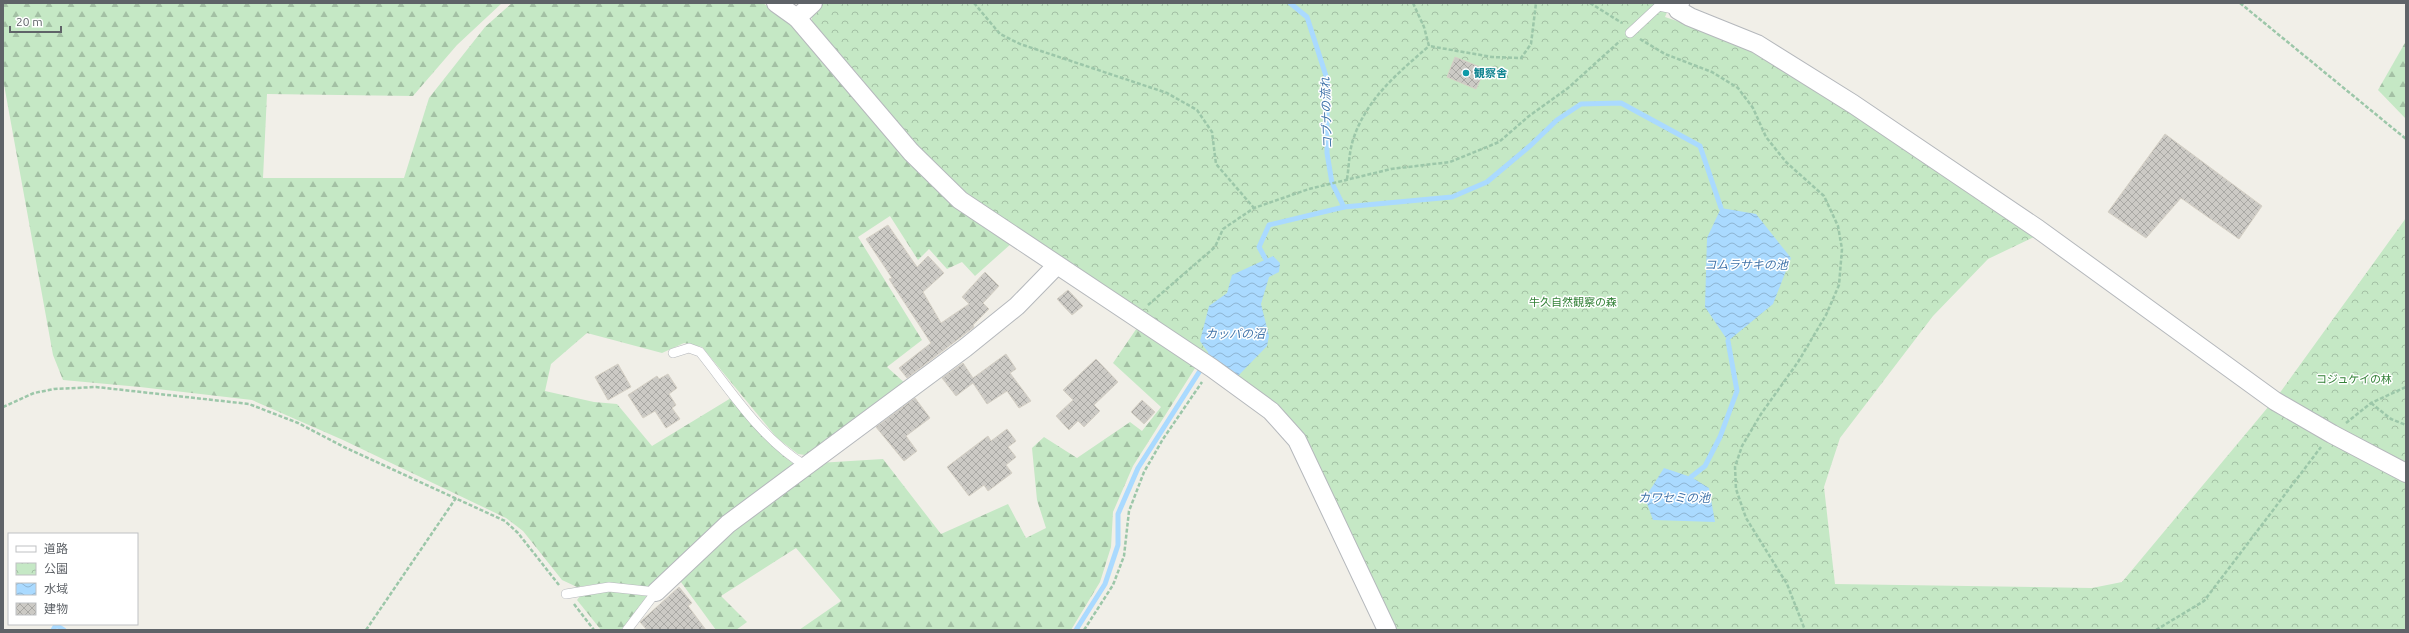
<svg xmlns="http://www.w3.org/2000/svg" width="2409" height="633" viewBox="0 0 2409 633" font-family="Ubuntu,'Noto Sans JP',sans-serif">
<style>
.forest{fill:url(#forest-firs)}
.park{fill:url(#park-crowns)}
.water{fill:url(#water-waves)}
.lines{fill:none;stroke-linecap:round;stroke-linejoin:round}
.stream{stroke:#aadaff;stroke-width:5}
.building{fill:url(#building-cross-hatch);stroke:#d6d1c6}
.service-casing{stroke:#b5b8bc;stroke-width:10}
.minor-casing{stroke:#b5b8bc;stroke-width:20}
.path{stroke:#9cc7a9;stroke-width:2.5;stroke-dasharray:4 2;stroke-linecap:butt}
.service{stroke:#fff;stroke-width:9}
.minor{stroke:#fff;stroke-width:18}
.culture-dot{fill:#0f9aa8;stroke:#fff;stroke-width:1.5}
.labels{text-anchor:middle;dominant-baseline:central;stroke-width:3;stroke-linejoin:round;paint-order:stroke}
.culture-label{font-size:11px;font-weight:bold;fill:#0d838f;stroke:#fff;text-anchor:start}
.park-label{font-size:11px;fill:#348238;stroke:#fff}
.water-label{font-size:12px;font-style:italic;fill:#4174aa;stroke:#fff}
</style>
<defs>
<pattern id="forest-firs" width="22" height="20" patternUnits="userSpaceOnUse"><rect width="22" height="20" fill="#c5e8c5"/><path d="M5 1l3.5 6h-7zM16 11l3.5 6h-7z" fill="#a3c0a4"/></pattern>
<pattern id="park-crowns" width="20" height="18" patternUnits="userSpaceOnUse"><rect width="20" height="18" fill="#c5e8c5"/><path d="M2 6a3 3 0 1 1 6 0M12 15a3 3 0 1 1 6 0" fill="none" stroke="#a3c0a4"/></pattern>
<pattern id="water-waves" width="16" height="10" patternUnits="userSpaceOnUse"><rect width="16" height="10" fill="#aadaff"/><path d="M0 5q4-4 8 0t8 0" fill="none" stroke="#8eb4d2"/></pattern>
<pattern id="building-cross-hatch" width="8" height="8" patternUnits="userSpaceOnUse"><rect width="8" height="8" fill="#cccac5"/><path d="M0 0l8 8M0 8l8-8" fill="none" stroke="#a9a8a4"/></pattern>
</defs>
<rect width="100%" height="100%" fill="#f1efe8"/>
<g class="forest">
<polygon points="3,3 502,3 457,45 413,96 267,94 263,178 404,178 429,98 485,27 512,3 763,3 799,30 1012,243 975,276 962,262 947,269 929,249 918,260 890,216 858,237 922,340 887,367 907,385 812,456 798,454 777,438 702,347 684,343 662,353 587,333 551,364 545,391 594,402 617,404 652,446 731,398 781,454 795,465 660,581 649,587 604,583 577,587 562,580 523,531 506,518 343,440 252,400 140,387 63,380 53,355 3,79"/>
<polygon points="2406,41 2406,119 2378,90"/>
<polygon points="1139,325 1197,365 1133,466 1113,512 1111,547 1100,582 1071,630 799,630 841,601 796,548 721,596 747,622 736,630 716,630 678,578 700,556 818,463 883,459 941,534 1008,504 1026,538 1046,528 1037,500 1032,448 1044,437 1077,458 1130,422 1142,431 1161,407 1113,363"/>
<polygon points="607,591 647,596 621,630 601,630 577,600 580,596"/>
</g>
<polygon class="park" points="823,3 1671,3 1665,17 1719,35 1783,68 2036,236 1988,259 1933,316 1840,438 1824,487 1835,584 2092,588 2122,582 2279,394 2406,218 2406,630 1394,630 1306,438 970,196 919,150 856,72 811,23 813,13"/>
<g class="water">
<polygon points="1721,208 1756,214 1791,258 1773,304 1728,341 1705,307 1707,238"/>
<polygon points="1273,256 1280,263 1279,272 1269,277 1261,304 1269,336 1267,346 1238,376 1210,355 1200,341 1209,306 1227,293 1232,275"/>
<polygon points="1664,468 1691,477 1709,488 1715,522 1653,520 1645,498"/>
</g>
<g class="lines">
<g class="stream">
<polyline points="1290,3 1307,17 1327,79 1327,153 1332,183 1344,207"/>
<polyline points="1265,258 1259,247 1269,225 1344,207 1452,197 1487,182 1531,145 1557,120 1581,104 1621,103 1700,146 1721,208"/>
<polyline points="1691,477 1705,466 1720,437 1737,391 1728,341"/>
<polyline points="53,630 56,625 64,630"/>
<polyline points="1076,630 1105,584 1118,545 1118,514 1138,468 1210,355"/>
</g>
</g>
<g class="building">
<polygon points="1455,57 1485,69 1476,89 1447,77"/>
<polygon points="2165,134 2262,206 2239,239 2181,198 2146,238 2108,212"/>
<polygon points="888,225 917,267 928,256 944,273 923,292 941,323 969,304 962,297 985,272 999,286 983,303 989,309 973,325 974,327 907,378 899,368 931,343 889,279 892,278 866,239"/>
<polygon points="1068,290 1083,306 1072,315 1057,299"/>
<polygon points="1006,354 1016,369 1010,373 1031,401 1019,408 1007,391 987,404 973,383 956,396 942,378 963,363 973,378"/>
<polygon points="1096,359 1118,382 1094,405 1100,411 1084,427 1078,421 1069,430 1056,416 1073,400 1063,390"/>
<polygon points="618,364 631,387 608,400 595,377"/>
<polygon points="668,374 677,388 669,394 676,405 672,408 680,419 666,428 655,411 643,418 628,395 657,376 659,379"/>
<polygon points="915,398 930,418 906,436 917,451 904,461 876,427"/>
<polygon points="1142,400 1155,412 1144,424 1131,412"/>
<polygon points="1007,429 1016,441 1008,447 1016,457 1006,465 1012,473 988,491 984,485 969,496 947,467 988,436 991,441"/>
<polygon points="679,587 692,603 688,606 706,630 647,630 640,622"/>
</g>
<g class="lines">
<g class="service-casing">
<g id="service">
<polyline points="1630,33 1659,6 1678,10"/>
<path d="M673 353 689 348 700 352C732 392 761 439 806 466"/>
<polyline points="566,594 609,587 656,592"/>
<polyline points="627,630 656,592"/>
</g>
</g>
<g class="minor-casing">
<g id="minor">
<polyline points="776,3 797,18 911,152 960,200 1212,368 1271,411 1297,440 1387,630"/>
<polyline points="1680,3 1678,10 1690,17 1757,44 1853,104 2038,229 2275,401 2332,434 2406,473"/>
<polyline points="797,18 813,3"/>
<polyline points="656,592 728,524 965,348 1017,306 1056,266"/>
</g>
</g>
<g class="path">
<polyline points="974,3 1000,34 1020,44 1167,93 1197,110 1212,132 1216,164 1254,208"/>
<polyline points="1413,3 1424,27 1429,46 1492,57 1521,58 1531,44 1536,3"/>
<polyline points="1590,3 1622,23"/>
<polyline points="2240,3 2406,139"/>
<polyline points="1640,39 1665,54 1712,72 1738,88 1753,108 1766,137 1786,162 1824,196 1838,226 1842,249 1839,285 1826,315 1798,362 1761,414 1742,446 1735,467 1736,489 1746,518 1787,584 1805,630"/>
<path d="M1347 179C1349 167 1349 152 1353 140 1366 99 1398 73 1429 46"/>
<polyline points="1148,305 1215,247 1223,229 1254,208 1309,189 1391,169 1450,162 1499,142 1529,116 1568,88 1620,41"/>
<polyline points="2371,403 2391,419 2406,425"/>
<polyline points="3,407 34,393 54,389 96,387 249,404 298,423 346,448 505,521 518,533 559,585"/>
<polyline points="2346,423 2371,403 2406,387"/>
<polyline points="574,604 594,630"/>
<polyline points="366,630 456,498"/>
<polyline points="1084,630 1113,585 1124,556 1129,511 1144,472 1163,439 1202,382"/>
<polyline points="2156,630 2204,601 2321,447"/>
</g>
<use href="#service" class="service"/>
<use href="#minor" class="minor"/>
</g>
<circle class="culture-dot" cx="1466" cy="73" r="4"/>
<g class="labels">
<g class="culture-label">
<text x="1474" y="73">観察舎</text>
</g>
<g class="park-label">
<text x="1573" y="302">牛久自然観察の森</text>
<text x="2354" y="379">コジュケイの林</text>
</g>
<g class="water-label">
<text transform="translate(1326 113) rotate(-92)">コブナの流れ</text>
<text x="1746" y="264">コムラサキの池</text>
<text x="1235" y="333">カッパの沼</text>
<text x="1674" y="497">カワセミの池</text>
</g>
</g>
<rect width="2409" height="633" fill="none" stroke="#5f6368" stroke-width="8"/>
<rect x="8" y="533" width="130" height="92" fill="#ffffff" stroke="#bfc1c3"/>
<rect x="16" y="546" width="20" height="6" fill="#ffffff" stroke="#bfc1c3"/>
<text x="44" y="553" font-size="12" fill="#5f6368">道路</text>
<rect x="16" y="563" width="20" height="12" fill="url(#park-crowns)" stroke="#bfc1c3"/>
<text x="44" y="573" font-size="12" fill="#5f6368">公園</text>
<rect x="16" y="583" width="20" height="12" fill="url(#water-waves)" stroke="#bfc1c3"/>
<text x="44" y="593" font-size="12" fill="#5f6368">水域</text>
<rect x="16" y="603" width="20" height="12" fill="url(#building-cross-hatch)" stroke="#bfc1c3"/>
<text x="44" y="613" font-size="12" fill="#5f6368">建物</text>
<path d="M10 26v6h51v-6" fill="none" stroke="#5f6368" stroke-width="2"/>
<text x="16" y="26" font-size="12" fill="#5f6368" stroke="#ffffff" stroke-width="3" paint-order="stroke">20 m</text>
</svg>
